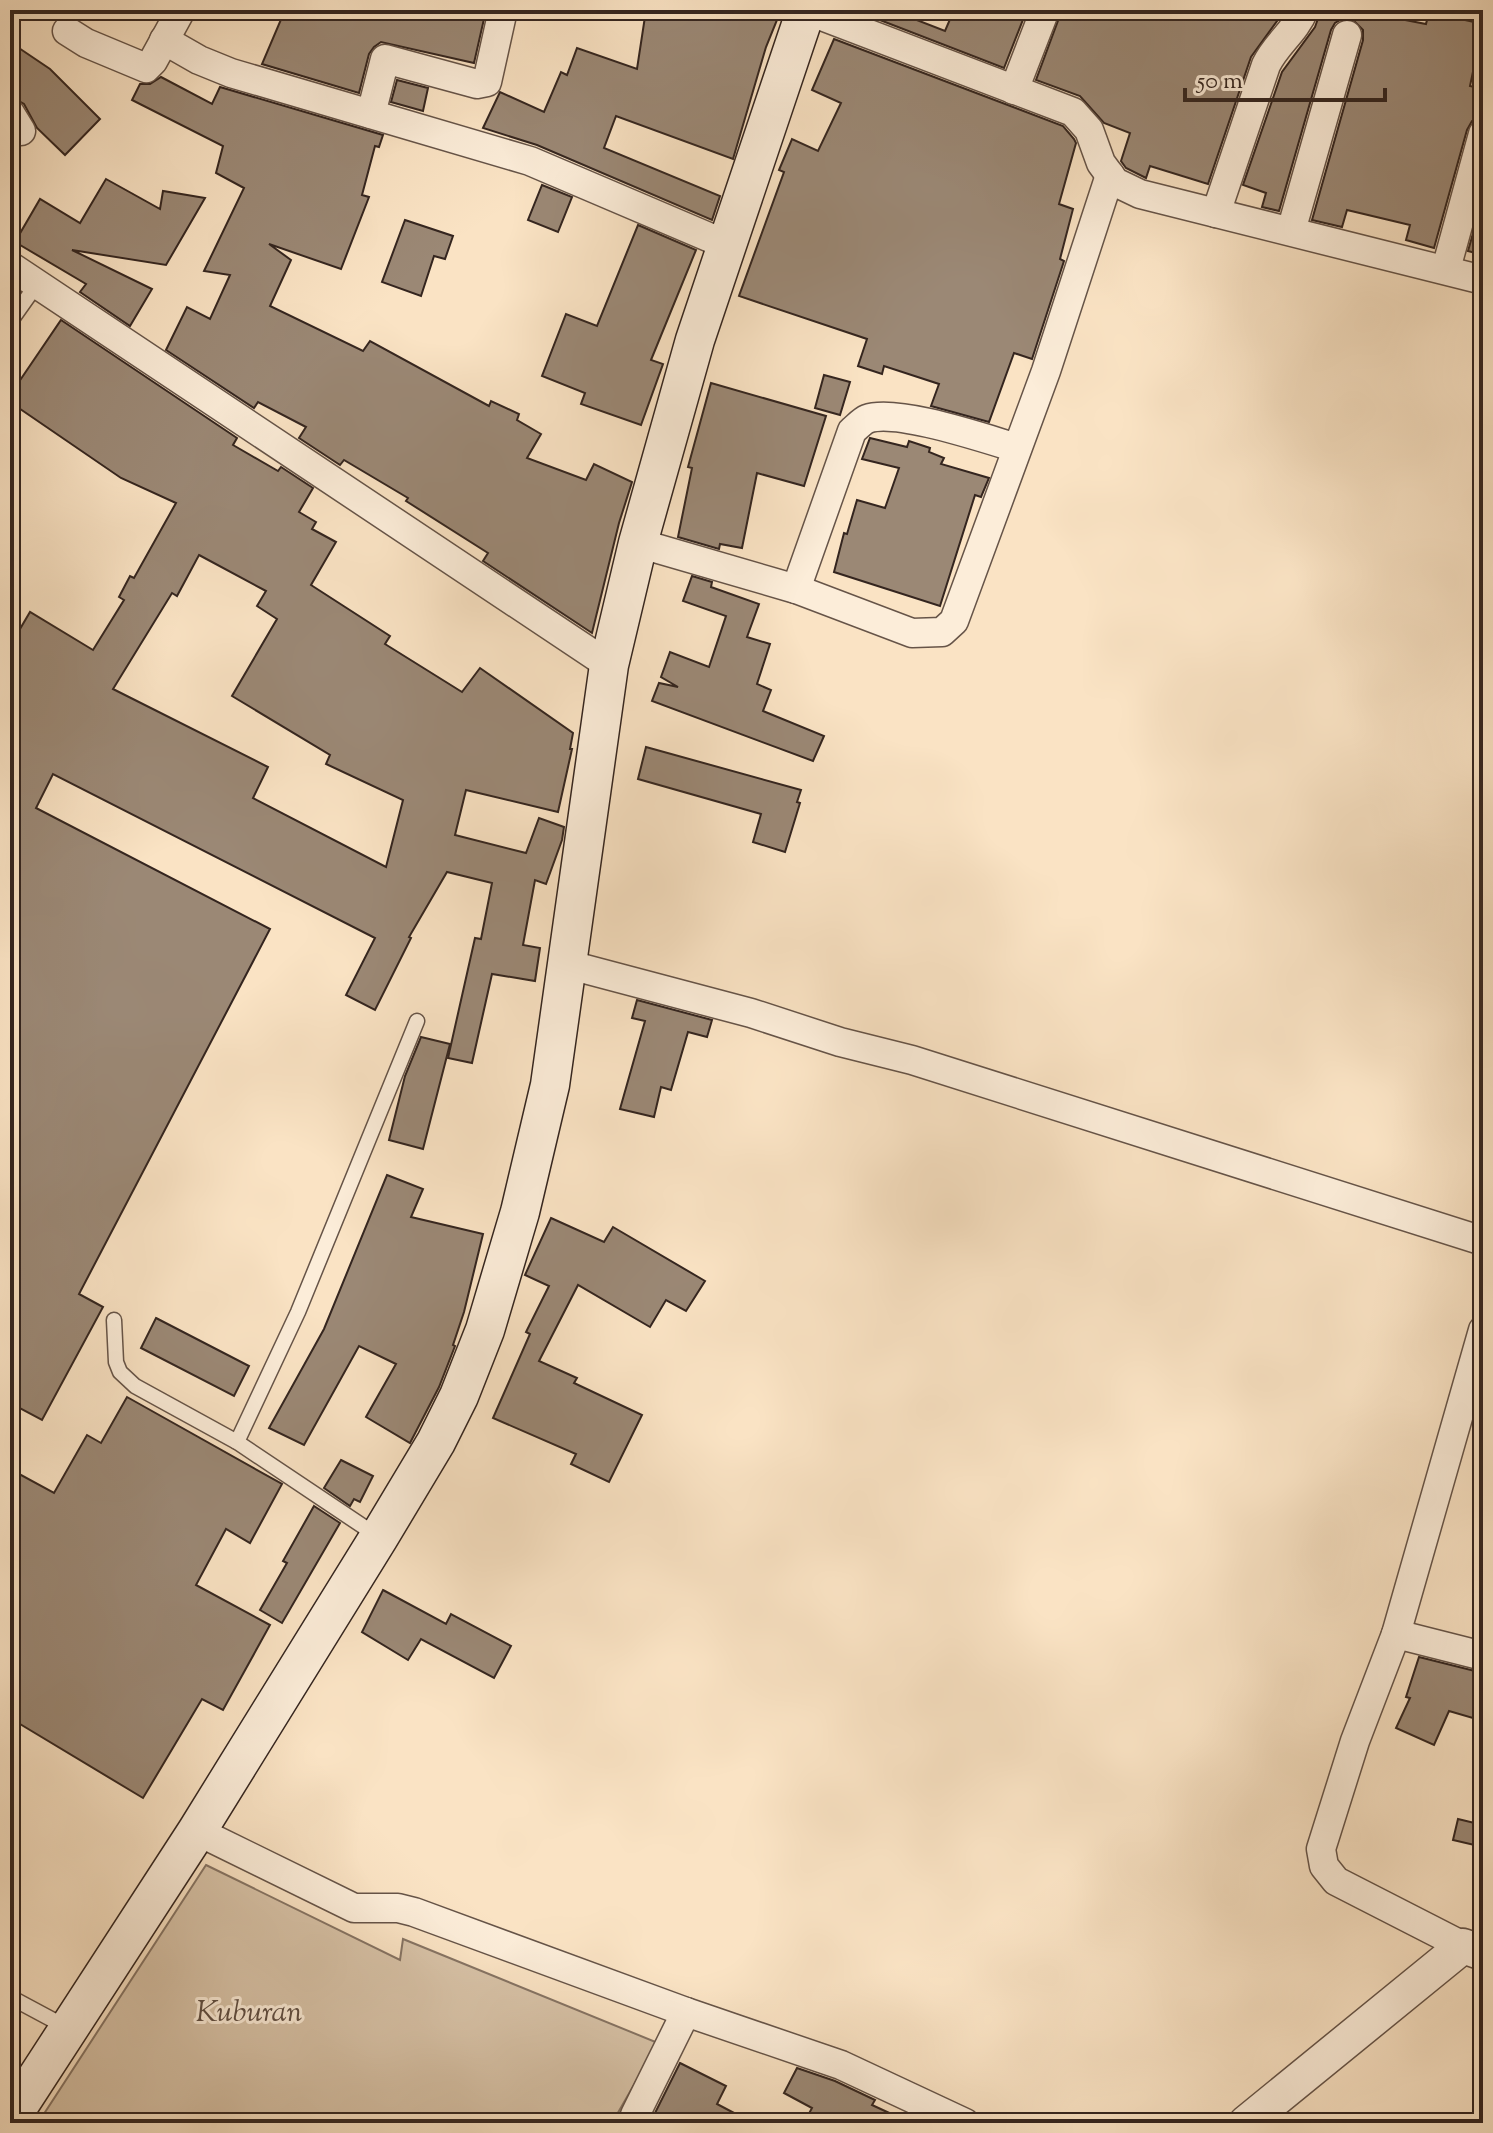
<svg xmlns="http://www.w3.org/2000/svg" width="1493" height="2133" font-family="'Sorts Mill Goudy',serif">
<rect width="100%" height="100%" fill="#fae3c4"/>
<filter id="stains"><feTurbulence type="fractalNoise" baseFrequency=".0025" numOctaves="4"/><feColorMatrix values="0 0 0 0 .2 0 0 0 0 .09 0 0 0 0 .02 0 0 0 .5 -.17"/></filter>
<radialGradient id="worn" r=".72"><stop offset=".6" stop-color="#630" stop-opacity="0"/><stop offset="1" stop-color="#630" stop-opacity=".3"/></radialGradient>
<polygon fill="#d8c3a8" stroke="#867464" stroke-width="2" points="206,1865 400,1960 403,1939 658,2043 615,2118 619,2123 38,2123"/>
<g fill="#9b8875" stroke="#34251f" stroke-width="2" fill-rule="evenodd">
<polygon points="285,10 486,10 474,63 381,42 374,47 369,54 359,93 262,64"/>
<polygon points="646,10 781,10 766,47 733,159 616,116 604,148 720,196 712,220 537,145 483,128 500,92 544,112 561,72 567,75 577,48 637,69"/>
<polygon points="854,10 891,10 945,31 954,10 1007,10 1024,17 1004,68"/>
<polygon points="1062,10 1285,10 1251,57 1208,184 1150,166 1146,178 1126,168 1121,161 1130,133 1104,123 1080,96 1036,80"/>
<polygon points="1321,10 1369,10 1369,13 1426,24 1429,12 1483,24 1470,86 1483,89 1483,117 1472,121 1467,130 1434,248 1406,240 1410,225 1347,210 1342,227 1312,220 1363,40 1363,30 1352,19 1342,19 1335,23 1331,30 1279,211 1262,207 1266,193 1243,185 1282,72 1315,27"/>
<polygon points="834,39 1063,126 1074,139 1076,143 1059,204 1073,209 1060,259 1064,261 1032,359 1014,353 989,422 931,406 939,384 884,366 882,374 858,366 867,339 739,296 784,172 779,170 792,139 818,151 841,103 812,90"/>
<polygon points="10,42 50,69 100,119 65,155 37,128 24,104 10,96"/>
<polygon points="161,77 212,104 220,87 383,135 379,147 375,146 362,195 369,197 341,269 269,244 291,260 270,306 363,351 370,341 489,406 491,401 519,414 517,420 541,434 527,458 586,480 594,464 632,482 619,523 592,633 483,561 488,553 406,501 408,498 344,460 340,465 299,438 306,427 258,402 254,408 166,350 187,307 210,319 230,275 204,271 244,188 216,173 223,146 132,100 140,84 150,84"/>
<polygon points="397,80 428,88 423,111 391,102"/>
<polygon points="106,179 160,209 163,191 205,198 166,265 72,250 152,289 130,326 80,292 86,284 15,242 40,199 80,223"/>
<polygon points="542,185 572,197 558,232 528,220"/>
<polygon points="1483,198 1483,255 1468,251"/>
<polygon points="405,220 453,236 445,259 434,256 421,296 382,282"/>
<polygon points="638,225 696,250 651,360 663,364 641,425 581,404 585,393 542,376 566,314 597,326"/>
<path d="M 61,320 L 237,438 L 233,445 L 278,471 L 281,467 L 313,488 L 299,512 L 316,522 L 312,529 L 336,542 L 311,585 L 390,636 L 385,644 L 462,692 L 480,668 L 573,733 L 570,749 L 572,749 L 558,812 L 466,790 L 455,835 L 526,853 L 539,818 L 564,827 L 562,840 L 546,884 L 535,880 L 523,945 L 540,948 L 535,981 L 492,974 L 472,1063 L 448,1058 L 475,938 L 481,939 L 492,883 L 447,872 L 409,937 L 411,938 L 375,1010 L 346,995 L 375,938 L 53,774 L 36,808 L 270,929 L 79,1294 L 103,1307 L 42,1420 L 10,1403 L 10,646 L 30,612 L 93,650 L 124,600 L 119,597 L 130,576 L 134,578 L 176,503 L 121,478 L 10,402 L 10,395 ZM 199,555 L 266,591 L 257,606 L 277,619 L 232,696 L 330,755 L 326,764 L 403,800 L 386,867 L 253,798 L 268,767 L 113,689 L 172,593 L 177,596 Z"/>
<polygon points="824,375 850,382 840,415 815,408"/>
<polygon points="711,383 826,416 804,486 757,473 742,548 720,544 719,549 678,537 692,468 688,467"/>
<polygon points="870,438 907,447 909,441 930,448 929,452 944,458 941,464 989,478 981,497 975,495 940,606 834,572 844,533 847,534 857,500 885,508 899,468 862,459"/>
<polygon points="692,576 712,582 711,587 759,604 747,637 770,644 757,684 771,690 763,711 824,736 813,761 652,701 659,683 678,687 661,677 670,652 709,667 726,616 683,601"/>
<polygon points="646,747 801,790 797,802 800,803 785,852 753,842 761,814 638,779"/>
<polygon points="637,1000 712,1020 707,1037 688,1032 671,1090 661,1087 654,1117 620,1109 645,1021 632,1018"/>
<polygon points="421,1037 450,1044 423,1149 389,1140 405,1076"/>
<polygon points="387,1175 423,1189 411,1217 483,1234 464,1312 453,1345 455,1346 439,1387 410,1443 366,1417 396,1364 359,1346 304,1445 269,1428 324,1329"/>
<polygon points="551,1218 604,1242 613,1227 705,1281 686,1311 666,1300 650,1327 578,1285 539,1361 577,1378 574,1383 642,1415 609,1482 571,1464 576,1454 493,1418 530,1334 526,1332 549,1286 525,1275"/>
<polygon points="156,1318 249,1366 234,1396 141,1348"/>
<polygon points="127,1397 282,1484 250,1543 226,1529 196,1585 270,1625 223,1710 202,1699 143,1798 10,1718 10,1469 54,1493 87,1435 101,1443"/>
<polygon points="341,1460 373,1476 360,1502 354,1499 350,1506 324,1488"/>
<polygon points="314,1506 340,1523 282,1623 260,1610 287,1563 283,1561"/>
<polygon points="383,1590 446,1624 451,1614 511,1646 494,1678 421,1639 408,1660 362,1632"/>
<polygon points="1419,1657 1483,1673 1483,1721 1449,1711 1434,1745 1396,1728 1410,1698 1406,1697"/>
<polygon points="1458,1819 1483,1825 1483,1847 1453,1840"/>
<polygon points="680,2063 726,2086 717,2104 753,2123 660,2123 652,2119"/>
<polygon points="797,2068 835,2081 875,2100 872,2105 911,2123 804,2123 812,2108 784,2093"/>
</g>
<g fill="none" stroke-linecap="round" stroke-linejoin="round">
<g stroke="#665448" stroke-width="17">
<g id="service">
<polyline points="10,322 37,284"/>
<polyline points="114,1320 116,1362 120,1372 135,1386 237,1442 379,1537"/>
<polyline points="237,1442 298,1312 417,1021"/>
<polyline points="10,1997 66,2027"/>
</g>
</g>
<g stroke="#665448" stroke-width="31">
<g id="minor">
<polyline points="806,10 1073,112 1089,130 1101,163 1115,182 1140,194 1483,280"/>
<polyline points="67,31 86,43 146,68 153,61 181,10"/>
<polyline points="164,40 199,60 231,73 530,161 727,245"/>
<polyline points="1014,90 1045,10"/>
<polyline points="10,113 21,131"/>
<polyline points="371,114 385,59 477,84 487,82 503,10"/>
<path d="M 1216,213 L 1266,65 C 1276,44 1295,32 1304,10"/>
<polyline points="1291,231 1347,35"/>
<polyline points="10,266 609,665"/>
<polyline points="1446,269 1483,134"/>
<polyline points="638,543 796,589 912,633 942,632 954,621 1046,371 1110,175"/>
<path d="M 796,589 L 852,431 C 856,428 862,421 867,419 C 896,408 986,439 1017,448"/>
<polyline points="566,964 751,1013 840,1042 912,1060 1483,1241"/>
<polyline points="1396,1634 1483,1656"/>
<polyline points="197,1831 354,1908 398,1908 414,1912 686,2012 841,2065 965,2123"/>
<polyline points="1463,1946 1336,1881 1324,1866 1321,1849 1355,1741 1396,1634 1483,1330"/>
<polyline points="635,2115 686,2012"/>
</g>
</g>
<g stroke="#665448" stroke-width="37">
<polyline id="tertiary" points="1246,2123 1463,1946 1483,1953"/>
</g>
<g stroke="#34251f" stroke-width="41">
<polyline id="secondary" points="10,2119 197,1831 379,1537 436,1442 459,1396 485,1330 520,1212 550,1085 609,665 638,543 695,340 806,10"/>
</g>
<use href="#service" stroke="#fcedd9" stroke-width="14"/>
<use href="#minor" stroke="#fcedd9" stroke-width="28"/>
<use href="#tertiary" stroke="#fcedd9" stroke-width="34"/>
<use href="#secondary" stroke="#fcedd9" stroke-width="38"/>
</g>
<g text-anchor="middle" stroke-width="6" stroke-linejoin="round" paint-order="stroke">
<g font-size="30" font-style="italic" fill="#5d4c41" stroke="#fcedd9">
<text x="249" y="2021">Kuburan</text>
</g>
</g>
<rect width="1493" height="2133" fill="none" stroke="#fae3c4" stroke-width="40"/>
<rect x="12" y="12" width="1469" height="2109" fill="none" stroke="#34251f" stroke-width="4"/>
<rect x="20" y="20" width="1453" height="2093" fill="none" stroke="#34251f" stroke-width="2"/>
<path d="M1185 88v12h200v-12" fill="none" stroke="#34251f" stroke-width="4"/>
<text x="1197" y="88" font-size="24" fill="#34251f" stroke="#fcedd9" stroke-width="6" paint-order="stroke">50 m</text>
<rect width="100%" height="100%" filter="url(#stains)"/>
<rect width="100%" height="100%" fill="url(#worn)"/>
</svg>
